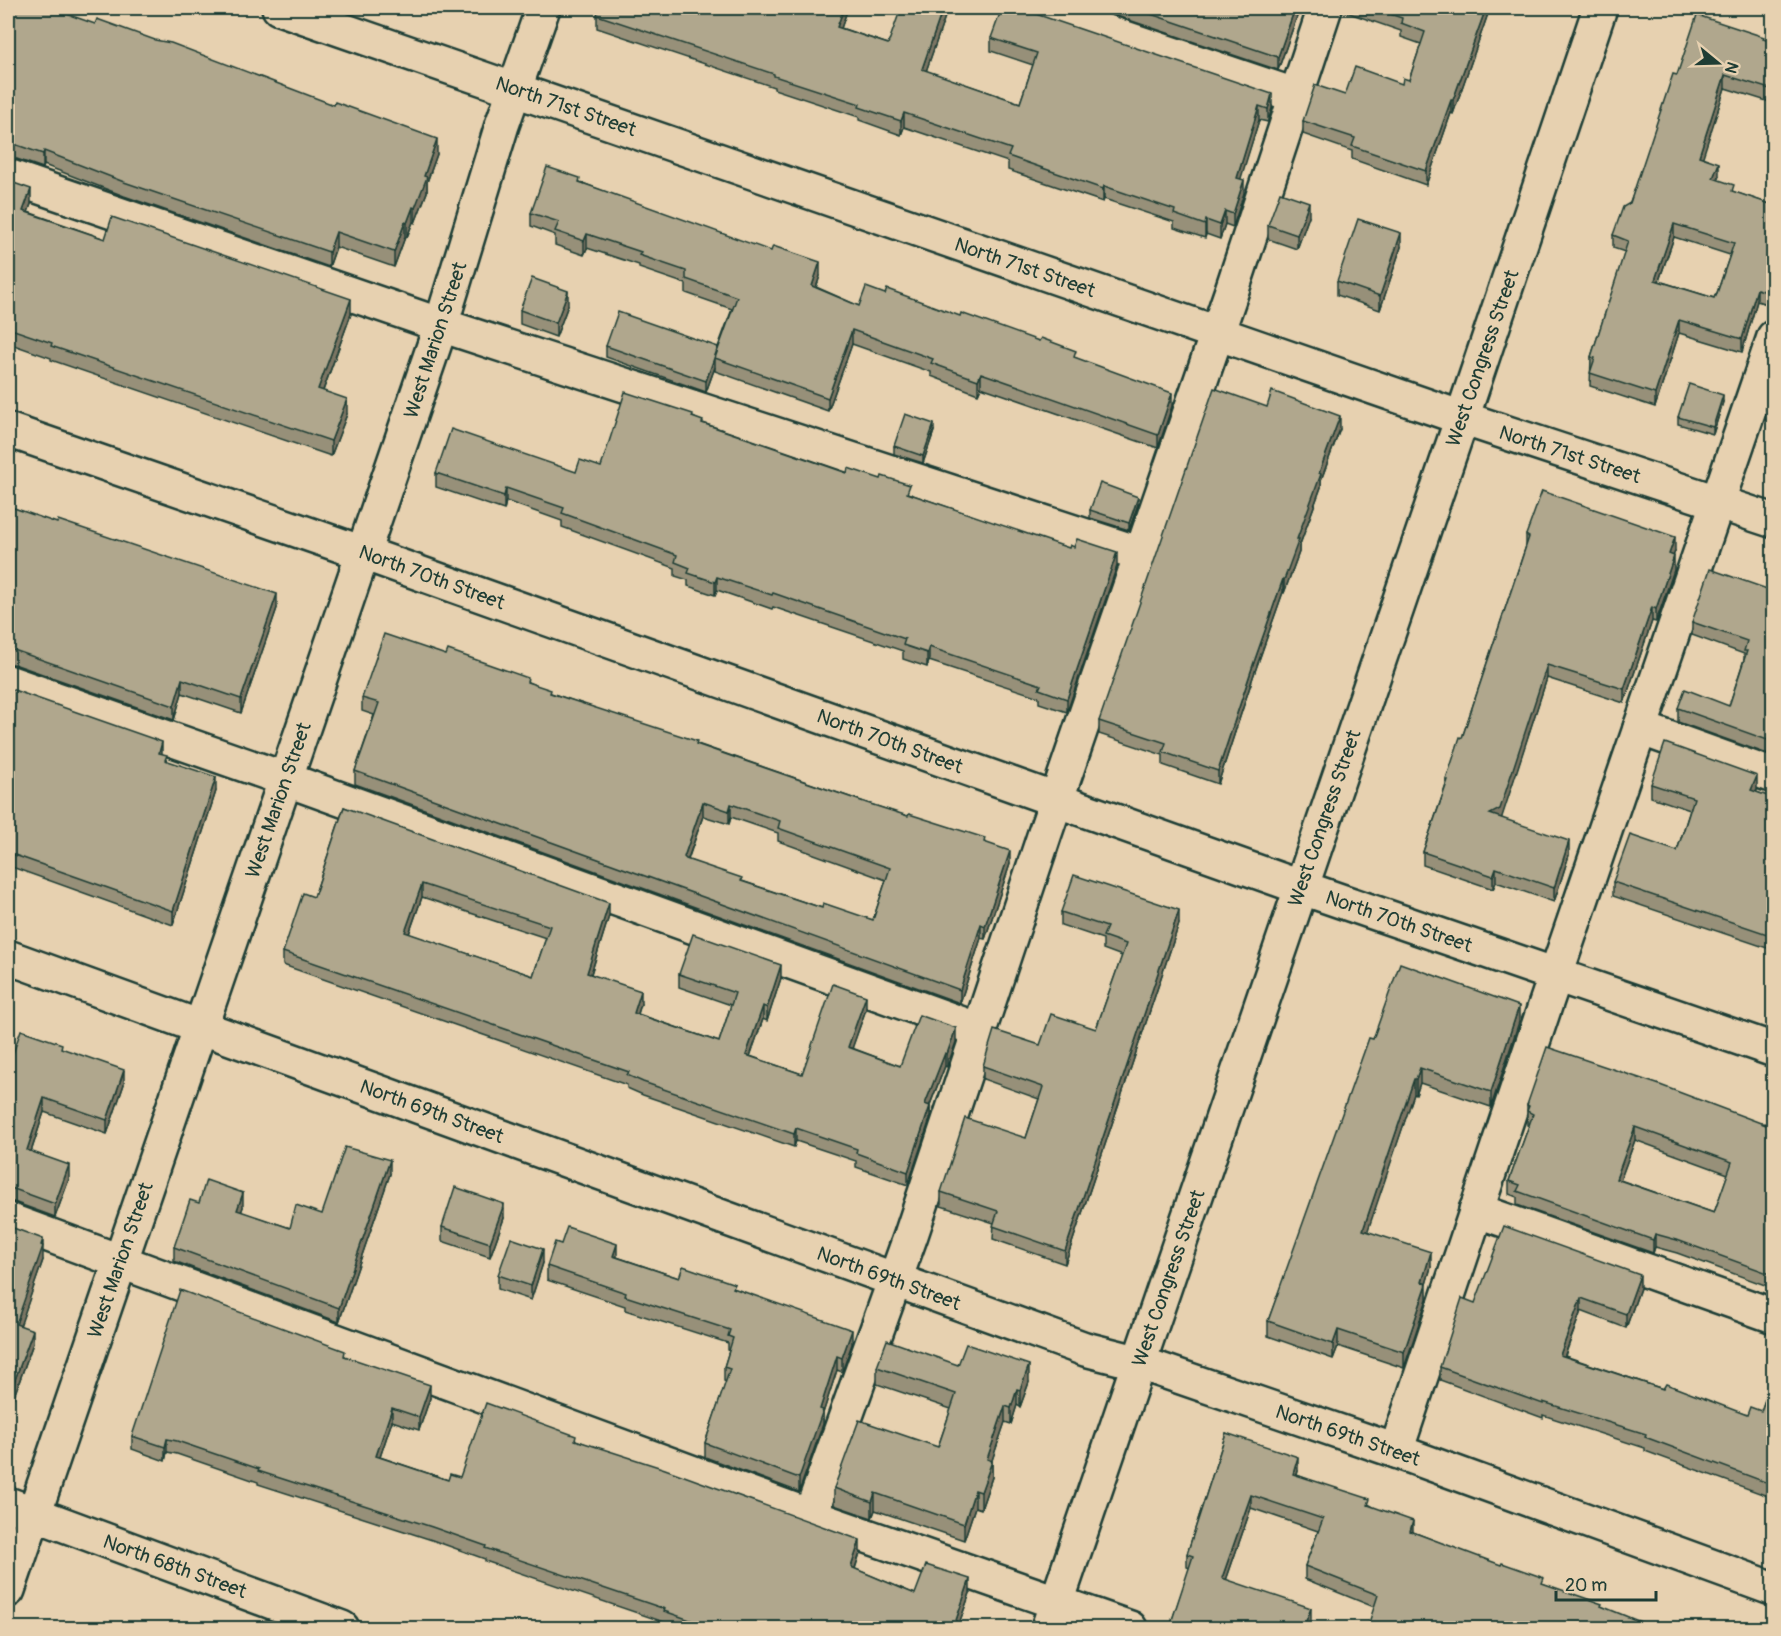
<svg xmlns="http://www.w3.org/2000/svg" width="1781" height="1636" font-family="Pangolin,sans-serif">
<rect width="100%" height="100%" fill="#e7d1b0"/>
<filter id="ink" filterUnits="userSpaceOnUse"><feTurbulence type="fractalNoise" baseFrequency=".0167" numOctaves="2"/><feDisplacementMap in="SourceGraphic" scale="12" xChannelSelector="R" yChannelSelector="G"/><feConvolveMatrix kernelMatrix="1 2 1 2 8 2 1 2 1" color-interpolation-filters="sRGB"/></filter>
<g filter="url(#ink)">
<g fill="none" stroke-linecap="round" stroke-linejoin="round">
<g stroke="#1f3d34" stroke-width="38">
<g id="minor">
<polyline points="279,8 1462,418 1774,521"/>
<polyline points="1036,8 1297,96"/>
<polyline points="8,176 441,325 1141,554"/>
<polyline points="8,430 363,553 1300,887 1774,1050"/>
<polyline points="8,682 285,779 979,1030"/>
<polyline points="1640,728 1774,776"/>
<polyline points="8,957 1085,1349 1140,1363 1396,1451 1774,1589"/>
<polyline points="1476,1210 1774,1316"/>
<polyline points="8,1220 810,1516 1130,1628"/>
<polyline points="1396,1451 1545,1006 1774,337"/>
<polyline points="8,1504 342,1628"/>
<polyline points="810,1516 911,1235 1045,833 1232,290 1325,8"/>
<polyline points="8,1590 441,325 502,125 543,8"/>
<polyline points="1048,1628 1462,418 1600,8"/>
</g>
</g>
<use href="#minor" stroke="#e7d1b0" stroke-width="33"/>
</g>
<g fill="#979079" stroke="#1f3d34" stroke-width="1.5" fill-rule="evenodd">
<polygon points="8,8 437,154 427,182 427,192 415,223 413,222 407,237 405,237 394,267 336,247 329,267 124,196 44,165 43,168 14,158 8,158"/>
<polygon points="848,8 841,28 888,44 948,8 926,71 1020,103 1033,65 991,51 991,38 1030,12 1272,108 1268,122 1259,120 1240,179 1244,193 1233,227 1225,224 1220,239 1206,234 1205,238 1174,228 1174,222 1104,199 1103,202 1008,170 1008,162 904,127 901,135 859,120 859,117 774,89 774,87 597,28 597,15"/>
<polygon points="1093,8 1300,8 1278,70"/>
<polygon points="1343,8 1490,8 1453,114 1451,113 1426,185 1352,159 1352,151 1303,134 1303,121 1345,95 1402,84 1409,80 1421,44 1401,37 1401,31 1343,11"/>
<path d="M 1764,39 L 1773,42 L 1773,103 L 1725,88 L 1702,157 L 1719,176 L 1717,179 L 1734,192 L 1773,205 L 1773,306 L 1757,301 L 1742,352 L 1679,333 L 1655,407 L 1590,386 L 1591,357 L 1625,252 L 1613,248 L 1613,235 L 1630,203 L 1677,75 ZM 1674,237 L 1730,255 L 1716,296 L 1714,298 L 1659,281 Z"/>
<polygon points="8,181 31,204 28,212 105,239 351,314 323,391 347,414 331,456 51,360 51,358 8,343"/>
<polygon points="580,182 820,276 816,287 859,306 885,294 1076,358 1172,406 1158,448 981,387 978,394 931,376 931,372 852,344 828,411 715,371 715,367 706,392 606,357 606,346 718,347 732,309 686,293 686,284 639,268 639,265 587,248 584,255 555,245 555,235 531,226 531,213"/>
<polygon points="1309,216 1297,249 1268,239 1268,225"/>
<polygon points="1401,247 1380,310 1337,295 1337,281"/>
<polygon points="568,305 556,337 520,324 520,310"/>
<polygon points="1773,385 1773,423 1766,420 1766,408"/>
<polygon points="1723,402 1713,434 1678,424 1678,417"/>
<polygon points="1267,407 1340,429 1321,480 1321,487 1299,547 1299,552 1284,593 1283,592 1253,677 1218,784 1163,765 1163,755 1099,734 1099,721"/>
<polygon points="693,417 703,423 910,494 1117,566 1067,712 1039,703 1039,697 929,661 927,667 903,659 903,651 773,607 772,609 717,590 715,595 688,586 688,580 675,576 675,568 562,527 562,521 506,501 504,510 436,487 436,473 576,472 601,467"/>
<polygon points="934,431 923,463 894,454 894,446"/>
<polygon points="1138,504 1129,530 1090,518 1090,510"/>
<polygon points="8,506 277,608 241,713 182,693 174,720 14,664 8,664"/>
<polygon points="1526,535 1675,551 1673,556 1674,570 1656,622 1652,621 1624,703 1547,678 1501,818 1569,855 1554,902 1496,882 1493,889 1423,865 1423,852 1446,785 1446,780 1462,738 1526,546"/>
<polygon points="1773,591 1773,756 1678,722 1678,708 1729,706 1744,659 1744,654 1692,635 1692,622"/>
<path d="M 528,682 L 551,693 L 867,803 L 985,843 L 1010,864 L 985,939 L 981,938 L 960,1003 L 355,784 L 355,771 L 374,715 L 362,711 L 362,698 ZM 703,816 L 729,824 L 731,817 L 778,833 L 778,841 L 886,880 L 873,920 L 822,908 L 742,881 L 688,860 Z"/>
<polygon points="8,688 162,754 167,761 216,791 173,925 9,866 9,865 8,864"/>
<polygon points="1651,784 1757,790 1756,792 1773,798 1773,950 1613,896 1613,882 1677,851 1690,810 1651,797"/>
<path d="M 344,807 L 609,916 L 591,974 L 641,1004 L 638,1014 L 719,1042 L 731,1005 L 679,987 L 679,974 L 781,978 L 767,1021 L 763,1019 L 750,1056 L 802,1074 L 866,1009 L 852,1048 L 900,1066 L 956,1042 L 947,1067 L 945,1066 L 930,1105 L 930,1119 L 908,1185 L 856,1167 L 856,1161 L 796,1141 L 794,1147 L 643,1095 L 627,1088 L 627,1085 L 283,965 L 283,952 L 314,897 ZM 422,897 L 546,938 L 533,976 L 409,934 Z"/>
<polygon points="1061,912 1179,924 1065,1264 993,1239 994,1223 941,1206 941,1192 1026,1138 1039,1099 983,1079 983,1066 1040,1045 1096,1029 1122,956 1103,949 1103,939 1061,925"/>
<polygon points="1519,1022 1491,1107 1420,1083 1416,1095 1414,1094 1367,1231 1431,1267 1426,1284 1427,1299 1404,1368 1338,1346 1333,1359 1268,1336 1268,1321 1373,1039"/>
<polygon points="62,1049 124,1084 107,1134 44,1112 31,1152 69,1179 55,1217 14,1202 8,1202 8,1068"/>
<path d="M 1527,1105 L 1773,1124 L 1773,1288 L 1677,1253 L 1655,1247 L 1653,1253 L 1517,1205 L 1517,1197 L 1509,1194 L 1509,1181 L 1529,1126 L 1527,1125 ZM 1635,1140 L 1728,1174 L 1714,1213 L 1620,1180 Z"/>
<polygon points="390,1174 339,1322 174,1261 174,1247 199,1203 243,1207 241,1212 290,1228 322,1214"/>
<polygon points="504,1218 490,1257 442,1241 442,1227"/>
<polygon points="8,1226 43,1260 20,1325 33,1343 13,1399 8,1397"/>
<polygon points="561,1244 617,1257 679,1278 735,1289 852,1344 842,1372 837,1370 823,1413 823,1424 799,1492 705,1457 705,1443 726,1382 724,1381 724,1367 729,1351 728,1350 728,1343 625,1310 625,1306 547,1280 547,1266"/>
<polygon points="543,1263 531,1300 498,1289 498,1275"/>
<polygon points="1640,1288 1626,1328 1581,1311 1565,1356 1663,1389 1747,1415 1761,1411 1773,1378 1773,1498 1645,1451 1645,1448 1543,1415 1543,1418 1440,1380 1440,1367 1475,1303"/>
<polygon points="345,1356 430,1398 419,1430 392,1421 380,1457 448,1480 460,1477 576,1440 860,1553 855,1569 915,1594 970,1593 957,1629 676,1629 664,1624 664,1622 485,1561 485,1559 432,1540 258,1484 258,1482 177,1454 167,1452 165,1461 132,1449 132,1436"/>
<polygon points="958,1365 1029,1382 1020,1407 1017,1405 1011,1424 1005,1422 992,1460 992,1477 981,1509 975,1507 964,1540 875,1510 872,1518 834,1505 834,1488 938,1447 951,1409 877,1384 877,1367"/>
<polygon points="1226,1433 1298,1471 1297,1475 1370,1505 1413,1532 1602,1607 1374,1607 1305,1579 1305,1566 1318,1531 1251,1508 1226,1580 1311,1622 1308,1629 1169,1629 1190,1568 1187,1567 1187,1554"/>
</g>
<g fill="#7b7563" stroke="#1f3d34" stroke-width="1.5">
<polygon points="844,8 848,8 837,40 837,27"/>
<polygon points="943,8 948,8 922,83 922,69"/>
<polygon points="1295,8 1300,8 1278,70 1278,57"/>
<polygon points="1486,8 1490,8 1453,114 1453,100"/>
<polygon points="1725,75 1725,88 1699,169 1699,156"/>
<polygon points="1272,94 1272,108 1268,122 1268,109"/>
<polygon points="1451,100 1451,113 1426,185 1426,171"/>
<polygon points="1259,106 1259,120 1237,191 1237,178"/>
<polygon points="904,113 904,127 901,135 901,121"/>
<polygon points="437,139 437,154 427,182 427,192 415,223 415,208 424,176"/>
<polygon points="44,151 44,165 43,168 43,154"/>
<polygon points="1719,163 1719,176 1713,191 1713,178"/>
<polygon points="1244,180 1244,193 1233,227 1233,214"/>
<polygon points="1104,186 1104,199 1103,202 1103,189"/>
<polygon points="31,189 31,204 23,226 23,211"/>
<polygon points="1309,202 1309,216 1297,249 1297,235"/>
<polygon points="413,207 413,222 407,237 407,223"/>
<polygon points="1225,211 1225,224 1220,239 1220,225"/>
<polygon points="1206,220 1206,234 1205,238 1205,225"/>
<polygon points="405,222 405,237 394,267 394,252"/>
<polygon points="1674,224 1674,237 1655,292 1655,280"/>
<polygon points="336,232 336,247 329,267 329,252"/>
<polygon points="1401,233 1401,247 1380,310 1380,296"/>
<polygon points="587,234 587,248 584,255 584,241"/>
<polygon points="1773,248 1773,261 1770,260"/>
<polygon points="820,262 820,276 812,299 812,286"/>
<polygon points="1757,289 1757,301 1742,352 1742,339"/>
<polygon points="568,291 568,305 556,337 556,323"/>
<polygon points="351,299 351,314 318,404 318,389"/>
<polygon points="1679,320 1679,333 1655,407 1655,394"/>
<polygon points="852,330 852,344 828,411 828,398"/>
<polygon points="718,347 715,358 715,367 706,392 706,381"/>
<polygon points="981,373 981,387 978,394 978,380"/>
<polygon points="1172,393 1172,406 1158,448 1158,435"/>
<polygon points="1723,395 1723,402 1713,434 1713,427"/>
<polygon points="347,399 347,414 331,456 331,441"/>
<polygon points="1340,416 1340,429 1321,480 1321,487 1299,547 1299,552 1284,593 1284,580 1297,539 1319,473"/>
<polygon points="934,424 934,431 923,463 923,456"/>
<polygon points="506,488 506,501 504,510 504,496"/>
<polygon points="1138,497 1138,504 1129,530 1129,523"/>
<polygon points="1675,537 1675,551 1669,568 1669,554"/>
<polygon points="1117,552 1117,566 1067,712 1067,699"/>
<polygon points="1674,556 1674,570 1656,622 1656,609"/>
<polygon points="717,577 717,590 715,595 715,582"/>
<polygon points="1283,579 1283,592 1253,677 1218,784 1218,771 1253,665"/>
<polygon points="277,594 277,608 241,713 241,699"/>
<polygon points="1652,607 1652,621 1624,703 1624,689"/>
<polygon points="929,647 929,661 927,667 927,653"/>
<polygon points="1547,665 1547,678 1500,823 1490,814"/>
<polygon points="182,679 182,693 174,720 174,706"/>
<polygon points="162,742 162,756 159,753"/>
<polygon points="1757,776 1757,790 1751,804 1751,790"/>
<polygon points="216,777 216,791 173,925 173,911"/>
<polygon points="703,802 703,816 684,870 684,857"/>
<polygon points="731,804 731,817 729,824 729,811"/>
<polygon points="1569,841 1569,855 1554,902 1554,888"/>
<polygon points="1010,851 1010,864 985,939 985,926"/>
<polygon points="1496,868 1496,882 1493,889 1493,876"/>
<polygon points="422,884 422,897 405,945 405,932"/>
<polygon points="609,903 609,916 587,986 587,973"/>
<polygon points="1179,910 1179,924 1065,1264 1065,1251"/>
<polygon points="981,924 981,938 960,1003 960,990"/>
<polygon points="781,965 781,978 767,1021 767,1008"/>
<polygon points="641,991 641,1004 634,1026 634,1013"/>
<polygon points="866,996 866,1009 848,1060 848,1047"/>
<polygon points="763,1006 763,1019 746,1068 746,1055"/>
<polygon points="1519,1006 1519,1022 1491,1107 1491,1092"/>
<polygon points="956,1028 956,1042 947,1067 947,1054"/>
<polygon points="945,1053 945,1066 925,1117 925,1104"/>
<polygon points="1420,1068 1420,1083 1416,1095 1416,1079"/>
<polygon points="124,1070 124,1084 107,1134 107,1120"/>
<polygon points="1414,1079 1414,1094 1363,1245 1363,1230"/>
<polygon points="44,1098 44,1112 27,1164 27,1150"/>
<polygon points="930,1106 930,1119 908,1185 908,1172"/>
<polygon points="1635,1127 1635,1140 1616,1192 1616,1179"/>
<polygon points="796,1128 796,1141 794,1147 794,1134"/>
<polygon points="390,1160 390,1174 339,1322 339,1308"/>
<polygon points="69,1165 69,1179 55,1217 55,1204"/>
<polygon points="243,1193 243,1207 237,1224 237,1210"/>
<polygon points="504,1204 504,1218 490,1257 490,1243"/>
<polygon points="1655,1234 1655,1247 1653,1253 1653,1240"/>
<polygon points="43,1239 43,1260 16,1338 16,1324"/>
<polygon points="617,1244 617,1258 613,1256"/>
<polygon points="543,1249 543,1263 531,1300 531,1286"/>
<polygon points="1431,1252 1431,1267 1422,1298 1422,1282"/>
<polygon points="1640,1275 1640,1288 1626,1328 1626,1314"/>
<polygon points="1427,1284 1427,1299 1404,1368 1404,1352"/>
<polygon points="1581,1298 1581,1311 1560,1368 1560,1355"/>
<polygon points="33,1330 33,1343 13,1399 13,1385"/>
<polygon points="852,1330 852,1344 842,1372 842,1358"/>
<polygon points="1338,1330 1338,1346 1333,1359 1333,1344"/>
<polygon points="837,1356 837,1370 823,1413 823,1424 799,1492 799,1478 820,1409"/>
<polygon points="1029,1365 1029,1382 1020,1407 1020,1390"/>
<polygon points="430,1385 430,1398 419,1430 419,1417"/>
<polygon points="1017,1389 1017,1405 1011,1424 1011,1408"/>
<polygon points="1005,1406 1005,1422 987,1475 987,1459"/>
<polygon points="392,1408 392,1421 376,1469 376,1456"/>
<polygon points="167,1439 167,1452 165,1461 165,1447"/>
<polygon points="1298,1457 1298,1471 1293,1487 1293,1474"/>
<polygon points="992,1461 992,1477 981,1509 981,1492"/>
<polygon points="975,1490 975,1507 964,1540 964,1524"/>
<polygon points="875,1493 875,1510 872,1518 872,1502"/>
<polygon points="1251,1495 1251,1508 1222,1592 1222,1578"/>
<polygon points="1413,1521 1413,1534 1410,1531"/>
<polygon points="860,1540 860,1553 851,1580 851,1567"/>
<polygon points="970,1579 970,1593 957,1629 953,1629"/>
<polygon points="1311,1608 1311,1622 1308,1629 1303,1629"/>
</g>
<g fill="#b0a78d" stroke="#1f3d34" stroke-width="1.5" fill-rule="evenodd">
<polygon points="8,8 50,8 95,24 97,19 155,40 171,43 334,105 335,102 437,139 424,176 427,177 415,208 413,207 407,223 405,222 394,252 336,232 329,252 124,182 44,151 43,154 14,144 8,143"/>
<polygon points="599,8 844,8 837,27 888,44 901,8 943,8 922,69 1020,103 1037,53 991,38 1002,8 1022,8 1030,12 1272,94 1268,109 1259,106 1237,178 1244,180 1233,214 1225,211 1220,225 1206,220 1205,225 1174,214 1175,210 1104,186 1103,189 1008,156 1011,149 904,113 901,121 859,107 860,104 774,76 774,74 597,15"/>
<polygon points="1133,8 1295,8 1278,57"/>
<polygon points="1372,8 1486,8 1453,100 1451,100 1426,171 1352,146 1355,138 1303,121 1315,85 1345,95 1355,67 1402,84 1403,78 1409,80 1425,32 1401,23 1402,18"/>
<path d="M 1697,15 L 1764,37 L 1763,39 L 1773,42 L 1773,90 L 1725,75 L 1699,156 L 1719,163 L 1713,178 L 1734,185 L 1732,191 L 1773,205 L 1773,248 L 1770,260 L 1773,261 L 1773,294 L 1757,289 L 1742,339 L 1679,320 L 1655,394 L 1590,373 L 1595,358 L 1591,357 L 1628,241 L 1613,235 L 1623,207 L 1630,203 L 1673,74 L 1677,75 ZM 1674,224 L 1734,243 L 1716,296 L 1715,295 L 1714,298 L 1655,280 Z"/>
<polygon points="547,167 580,178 579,182 599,189 771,251 773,246 820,262 812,286 859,306 866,287 885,294 887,289 960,316 961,313 1039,341 1041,338 1076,351 1074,357 1172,393 1158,435 981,373 978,380 931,363 933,359 852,330 828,398 715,358 737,297 686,279 686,271 639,255 641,252 587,234 584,241 555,231 559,222 531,213"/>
<polygon points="8,181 31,189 23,211 105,239 112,217 351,299 318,389 347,399 331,441 51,346 52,343 8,328"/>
<polygon points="1280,192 1309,202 1297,235 1268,225"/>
<polygon points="1358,219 1401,233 1380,296 1337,281"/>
<polygon points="532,278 568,291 556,323 520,310"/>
<polygon points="618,312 718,347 706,381 606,346"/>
<polygon points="1689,384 1723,395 1713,427 1678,417"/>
<polygon points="1773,385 1773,410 1766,408"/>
<polygon points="1214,388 1267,407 1272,391 1340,416 1319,473 1321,474 1297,539 1299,539 1284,580 1283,579 1253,665 1218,771 1163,752 1166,743 1099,721"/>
<polygon points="625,392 693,414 692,417 703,421 702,423 847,473 848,468 881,479 882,476 910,485 907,493 1069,548 1070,545 1074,547 1077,539 1117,552 1067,699 1039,689 1041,685 929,647 927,653 903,645 905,639 773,593 772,595 717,577 715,582 688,573 690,568 675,562 677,555 562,513 564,508 506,488 504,496 436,473 451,429 576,472 580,460 601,467"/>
<polygon points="905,414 934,424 923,456 894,446"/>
<polygon points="1100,483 1138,497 1129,523 1090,510"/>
<polygon points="1542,491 1675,537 1669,554 1674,556 1656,609 1652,607 1624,689 1547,665 1500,809 1490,814 1569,841 1554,888 1496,868 1493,876 1423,852 1448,780 1446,780 1460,737 1462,738 1529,537 1526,535"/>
<polygon points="8,506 57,523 58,520 277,594 241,699 182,679 174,706 14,650 8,650"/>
<polygon points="1710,569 1773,591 1773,742 1678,708 1685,689 1729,706 1747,651 1744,651 1747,641 1692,622"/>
<path d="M 384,634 L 446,655 L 448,650 L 528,678 L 527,682 L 551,690 L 550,693 L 697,741 L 696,744 L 867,803 L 908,816 L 909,814 L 985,838 L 984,842 L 1010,851 L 985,926 L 981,924 L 960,990 L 355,771 L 379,703 L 362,698 ZM 703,802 L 729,811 L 731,804 L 780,821 L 778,828 L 890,868 L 873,920 L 823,903 L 822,908 L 741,881 L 742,878 L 686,859 L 684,857 Z"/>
<polygon points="8,688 162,742 159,753 167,755 165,760 216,777 173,911 9,853 10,851 8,850"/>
<polygon points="1665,743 1757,776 1751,790 1773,798 1773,936 1613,882 1630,835 1677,851 1694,798 1651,784"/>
<path d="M 344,807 L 609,903 L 587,973 L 641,991 L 634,1013 L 719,1042 L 735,993 L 679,974 L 693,934 L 781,965 L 767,1008 L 763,1006 L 746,1055 L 802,1074 L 833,984 L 866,996 L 848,1047 L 900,1066 L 919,1015 L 956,1028 L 947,1054 L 945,1053 L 925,1104 L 930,1106 L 908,1172 L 856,1153 L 857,1149 L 796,1128 L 794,1134 L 643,1082 L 627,1075 L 629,1072 L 283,952 L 303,893 L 314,897 ZM 422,884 L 550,926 L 533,976 L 405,932 Z"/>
<polygon points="1074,875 1179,910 1065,1251 993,1226 998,1211 941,1192 965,1118 1026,1138 1043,1087 983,1066 994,1030 1040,1045 1051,1014 1096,1029 1126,944 1103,936 1107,927 1061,912"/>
<polygon points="1400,963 1519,1006 1491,1092 1420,1068 1416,1079 1414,1079 1363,1230 1431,1252 1422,1282 1427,1284 1404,1352 1338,1330 1333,1344 1268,1321 1369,1038 1373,1039"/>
<polygon points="21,1030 62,1044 61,1048 124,1070 107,1120 44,1098 27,1150 69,1165 55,1204 14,1189 8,1188 8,1068"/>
<path d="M 1547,1047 L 1660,1085 L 1766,1125 L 1767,1122 L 1773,1124 L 1773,1275 L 1677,1240 L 1655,1234 L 1653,1240 L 1517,1191 L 1520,1185 L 1509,1181 L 1533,1114 L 1527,1111 L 1529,1106 L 1527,1105 ZM 1635,1127 L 1732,1162 L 1714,1213 L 1616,1179 Z"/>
<polygon points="345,1147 390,1160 339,1308 174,1247 190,1200 199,1203 206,1180 243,1193 237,1210 290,1228 296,1205 322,1214"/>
<polygon points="455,1187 504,1204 490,1243 442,1227"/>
<polygon points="8,1226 43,1239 41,1245 43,1246 16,1324 33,1330 13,1385 8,1383"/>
<polygon points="1504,1226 1640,1275 1626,1314 1581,1298 1560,1355 1663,1389 1666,1384 1747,1415 1750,1407 1761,1411 1773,1378 1773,1485 1645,1437 1646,1434 1543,1402 1543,1404 1440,1367 1462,1298 1475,1303"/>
<polygon points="567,1227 617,1244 613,1256 679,1278 683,1266 735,1284 733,1288 852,1330 842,1358 837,1356 820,1409 823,1410 799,1478 705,1443 730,1369 724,1367 733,1338 728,1336 730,1330 625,1296 626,1293 547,1266 555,1242 561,1244"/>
<polygon points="511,1238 543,1249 531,1286 498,1275"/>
<polygon points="180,1290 345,1351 344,1356 430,1385 419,1417 392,1408 376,1456 448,1480 450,1474 460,1477 486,1403 576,1436 575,1440 665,1469 860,1540 851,1567 915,1594 926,1565 970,1579 953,1629 716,1629 664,1611 665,1609 485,1548 486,1546 432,1527 258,1471 259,1469 177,1441 167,1439 165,1447 132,1436"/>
<polygon points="887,1340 958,1365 966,1344 1029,1365 1020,1390 1017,1389 1011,1408 1005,1406 987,1459 992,1461 981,1492 975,1490 964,1524 875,1493 872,1502 834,1488 859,1420 938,1447 956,1394 877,1367"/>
<polygon points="1226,1433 1298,1457 1293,1474 1370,1499 1368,1505 1413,1521 1410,1531 1501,1565 1502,1563 1544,1578 1542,1583 1602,1604 1601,1606 1658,1629 1367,1629 1378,1595 1305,1566 1323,1519 1251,1495 1222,1578 1311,1608 1303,1629 1169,1629 1193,1556 1187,1554"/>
</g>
</g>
<g text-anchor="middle" stroke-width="6" stroke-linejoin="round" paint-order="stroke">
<g font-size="20" fill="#1f3d34" stroke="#e7d1b0">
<text transform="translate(566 106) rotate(19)" y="7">North 71st Street</text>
<text transform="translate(1025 267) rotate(19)" y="7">North 71st Street</text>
<text transform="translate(435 340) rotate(-72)" y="7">West Marion Street</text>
<text transform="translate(1482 358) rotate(-71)" y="7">West Congress Street</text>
<text transform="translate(1570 454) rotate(18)" y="7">North 71st Street</text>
<text transform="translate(432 577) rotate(20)" y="7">North 70th Street</text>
<text transform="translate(890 741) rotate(20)" y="7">North 70th Street</text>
<text transform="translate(278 800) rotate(-71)" y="7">West Marion Street</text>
<text transform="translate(1324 818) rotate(-71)" y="7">West Congress Street</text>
<text transform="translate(1399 921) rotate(19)" y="7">North 70th Street</text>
<text transform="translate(432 1111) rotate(20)" y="7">North 69th Street</text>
<text transform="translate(120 1260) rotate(-71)" y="7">West Marion Street</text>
<text transform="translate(889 1278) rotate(20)" y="7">North 69th Street</text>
<text transform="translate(1168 1278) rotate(-71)" y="7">West Congress Street</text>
<text transform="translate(1348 1435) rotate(19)" y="7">North 69th Street</text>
<text transform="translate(175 1566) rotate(20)" y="7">North 68th Street</text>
</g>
</g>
<rect width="1781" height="1636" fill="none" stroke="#e7d1b0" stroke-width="30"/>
<rect x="15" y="15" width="1751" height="1606" fill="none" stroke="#1f3d34" stroke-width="2" filter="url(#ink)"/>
<g transform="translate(1718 63) rotate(109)" stroke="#e7d1b0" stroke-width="4.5" paint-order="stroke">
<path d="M0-4.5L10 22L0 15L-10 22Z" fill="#1f3d34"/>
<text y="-9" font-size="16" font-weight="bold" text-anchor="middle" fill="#1f3d34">N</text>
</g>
<path d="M1556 1591v9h100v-9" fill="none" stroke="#1f3d34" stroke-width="3"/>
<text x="1565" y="1591" font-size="18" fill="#1f3d34" stroke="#e7d1b0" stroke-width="4.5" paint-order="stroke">20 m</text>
</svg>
